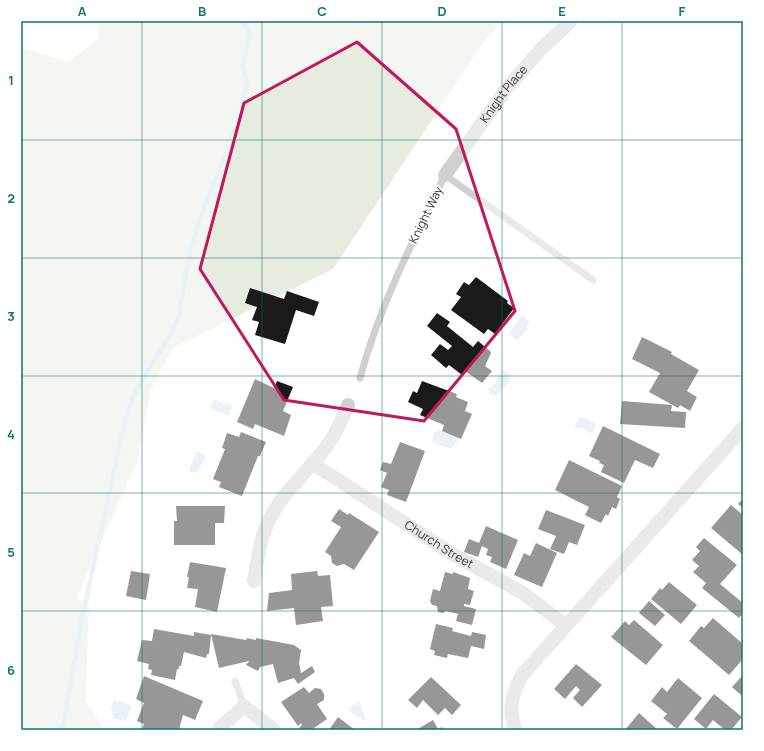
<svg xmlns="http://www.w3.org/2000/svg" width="764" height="751" font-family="Manrope,sans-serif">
<rect width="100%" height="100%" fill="#fff"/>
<polygon fill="#e6ecdf" points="97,21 505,21 485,40 333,269 173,348 151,390 137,462 77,597 89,604 86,701 104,730 21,730 21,47 68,62 99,38"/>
<g fill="#cfe2ee">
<polygon points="522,315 530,322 526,327 528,329 517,340 509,334"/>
<polygon points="503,371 506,371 510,375 510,381 498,395 490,395 488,389 496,382 498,375"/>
<polygon points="216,400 222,403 230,404 232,408 229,416 210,408 213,401"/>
<polygon points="583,417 596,424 592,433 588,432 584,428 576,427 575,424 579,418"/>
<polygon points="439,430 457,437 458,440 451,449 432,442 434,433"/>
<polygon points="197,451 204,454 205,460 201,464 199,472 190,472 189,469"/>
<polygon points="115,700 132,706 126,721 114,719 111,707"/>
<polygon points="359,701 361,705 358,706 361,706 366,720 364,721 348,710 353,704 356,705 355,703"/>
</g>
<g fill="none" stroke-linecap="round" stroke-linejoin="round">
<polyline stroke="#cfe2ee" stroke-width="4.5" points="59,730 63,726 81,624 120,443 130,404 141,382 171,334 179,315 190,251 200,219 241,114 247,81 243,66 250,33 242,21"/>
</g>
<g fill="#1a1a1a">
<polygon points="476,277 508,301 507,303 514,308 495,334 488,329 484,334 451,310 461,297 456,294 464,282 469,285"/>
<polygon points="250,288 284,299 287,291 319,302 314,316 296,310 285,344 255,335 259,322 252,320 257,307 245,303"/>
<polygon points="437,313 450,322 447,326 473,347 478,341 490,351 491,353 485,366 492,371 482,383 465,371 462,375 449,365 446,368 431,355 440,344 448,350 452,346 427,326"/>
<polygon points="642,337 672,352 671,354 699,370 687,391 697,397 690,411 680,405 678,408 649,392 660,373 632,359"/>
<polygon points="255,379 274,388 277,381 293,387 283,411 291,415 284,436 255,424 253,429 237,422"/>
<polygon points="422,381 457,394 456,397 468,402 465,411 472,414 461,439 442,431 444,425 420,415 423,409 408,402 413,391 417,393"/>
<polygon points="622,401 672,405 671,411 686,412 685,428 620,424"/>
<polygon points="603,426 660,454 653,468 635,460 624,483 601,472 604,465 599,463 600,461 589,456"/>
<polygon points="241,432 266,442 260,456 258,456 242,496 219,487 221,482 213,479 225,449 222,448 227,433 239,437"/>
<polygon points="400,442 425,451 406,502 387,495 389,490 381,487 387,473 380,470 383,462 391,464"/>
<polygon points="569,460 622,486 617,497 620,499 616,509 612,507 608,516 606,514 601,523 585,515 589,507 555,490"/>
<polygon points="743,498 743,508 738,504"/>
<polygon points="731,505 743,515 743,555 711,528"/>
<polygon points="176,506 225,506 224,523 215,523 215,545 174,545 174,521 177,521"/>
<polygon points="339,509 348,515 349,513 379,532 354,570 344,564 337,566 332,563 331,556 325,552 341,527 331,521"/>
<polygon points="546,510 585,525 577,545 569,542 564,554 550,549 556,536 538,529"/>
<polygon points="486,526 518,540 506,569 490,562 492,557 486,555 488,549 482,546 478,557 464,552 469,539 479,543"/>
<polygon points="704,538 737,565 720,584 743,603 743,613 739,618 702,588 706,583 693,572 699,566 692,560 700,551 696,547"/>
<polygon points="536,543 557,553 542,587 514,575 524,553 530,556"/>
<polygon points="190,562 226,568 217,612 195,607 198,589 187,588 189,577 187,577"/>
<polygon points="131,571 150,574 146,600 126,596"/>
<polygon points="317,571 318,576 330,575 333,606 321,607 323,621 296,625 294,608 267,611 269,593 292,590 291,574"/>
<polygon points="445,572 453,574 453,572 470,578 468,589 474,591 470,605 464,604 464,606 476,609 472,625 456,621 458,614 446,611 443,613 438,612 437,606 432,605 430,601 433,589 440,591"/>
<polygon points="669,582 697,605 681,624 651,599 660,588 662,590"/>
<polygon points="649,601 665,615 655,626 639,613"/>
<polygon points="713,618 743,644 743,659 729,675 689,641 701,626 704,628"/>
<polygon points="634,620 663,645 646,665 611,637 625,621 629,625"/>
<polygon points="436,624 453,628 452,631 471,636 472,632 486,635 484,649 471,646 468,658 448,654 447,658 434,655 435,651 430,649"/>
<polygon points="154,629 194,636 194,632 211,635 209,654 207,654 206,658 184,652 181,666 179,666 179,669 177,669 175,680 151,675 152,670 148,669 149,664 137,661 142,640 152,641"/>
<polygon points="211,634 246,640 247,638 256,640 256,638 294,645 301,650 299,663 301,673 312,666 315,672 298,684 294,678 278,683 273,664 260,667 258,671 246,665 249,661 219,668"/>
<polygon points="576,664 602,685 582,707 573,698 580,690 576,686 565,699 554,689"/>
<polygon points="743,675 743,693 741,695 732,687"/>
<polygon points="144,676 203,701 195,720 183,715 179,730 142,729 144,724 137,721 144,703 136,699"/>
<polygon points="431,677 461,705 452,715 445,708 438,715 423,700 417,708 408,700"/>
<polygon points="678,678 702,698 677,729 663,718 667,714 651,701 662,687 667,692"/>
<polygon points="304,687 309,693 315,688 321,689 324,694 324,700 317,704 327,719 311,730 301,730 299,728 302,725 301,723 298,726 281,702"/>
<polygon points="714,694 742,717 731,730 725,730 713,720 706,729 694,719"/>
<polygon points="639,713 658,730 625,730"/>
<polygon points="338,717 355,730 329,730"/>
<polygon points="433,720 438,729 442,727 444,730 416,730"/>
</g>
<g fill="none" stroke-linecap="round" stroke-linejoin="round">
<g stroke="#d0d0d0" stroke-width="7">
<path d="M 360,378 C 379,307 413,241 445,175 L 593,280"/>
<polyline points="235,681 244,706"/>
</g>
<g stroke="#d0d0d0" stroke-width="14">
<path id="s1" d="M 445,175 L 507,88 L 543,47 L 571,21"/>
<path id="s2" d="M 312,463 L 454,555 L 523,593 L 565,625"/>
<path d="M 254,581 C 257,563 259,544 266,527 C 279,494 309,472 328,444 C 337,432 342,419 348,405"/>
<polyline points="219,729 244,706 274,730"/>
<path d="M 516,730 C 507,710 512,694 522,675 L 743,428"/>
</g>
</g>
<path d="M0 0H764V751H0ZM 357,42 L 456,129 L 515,311 L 424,421 L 284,400 L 200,269 L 244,103 Z" fill="#fff" fill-opacity=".55" fill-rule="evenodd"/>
<path fill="none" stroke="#c2185b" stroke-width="3" stroke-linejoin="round" d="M 357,42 L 456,129 L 515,311 L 424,421 L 284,400 L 200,269 L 244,103 Z"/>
<path fill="none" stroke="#0f766e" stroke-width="1" stroke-opacity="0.55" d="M 142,21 L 142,730M 262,21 L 262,730M 382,21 L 382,730M 502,21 L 502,730M 622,21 L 622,730M 21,140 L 743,140M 21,258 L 743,258M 21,376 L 743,376M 21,493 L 743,493M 21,611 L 743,611"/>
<g text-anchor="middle" stroke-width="4" stroke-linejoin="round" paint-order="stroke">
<g font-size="12" fill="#333" stroke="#fff">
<text dy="4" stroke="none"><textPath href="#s1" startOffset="100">Knight Place</textPath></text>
<text transform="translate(426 215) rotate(-64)" y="4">Knight Way</text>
<text dy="4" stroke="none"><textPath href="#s2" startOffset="151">Church Street</textPath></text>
</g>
</g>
<rect width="764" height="751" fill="none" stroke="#ffffff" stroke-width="44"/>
<rect x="22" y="22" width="720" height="707" fill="none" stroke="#0f766e" stroke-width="1.5"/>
<g font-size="13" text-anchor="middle" font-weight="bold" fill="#0f766e">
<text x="82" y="16">A</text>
<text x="202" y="16">B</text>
<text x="322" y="16">C</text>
<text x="442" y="16">D</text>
<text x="562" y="16">E</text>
<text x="682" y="16">F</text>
<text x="11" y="85">1</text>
<text x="11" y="203">2</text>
<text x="11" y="321">3</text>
<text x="11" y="439">4</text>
<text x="11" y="557">5</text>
<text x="11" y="675">6</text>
</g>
</svg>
